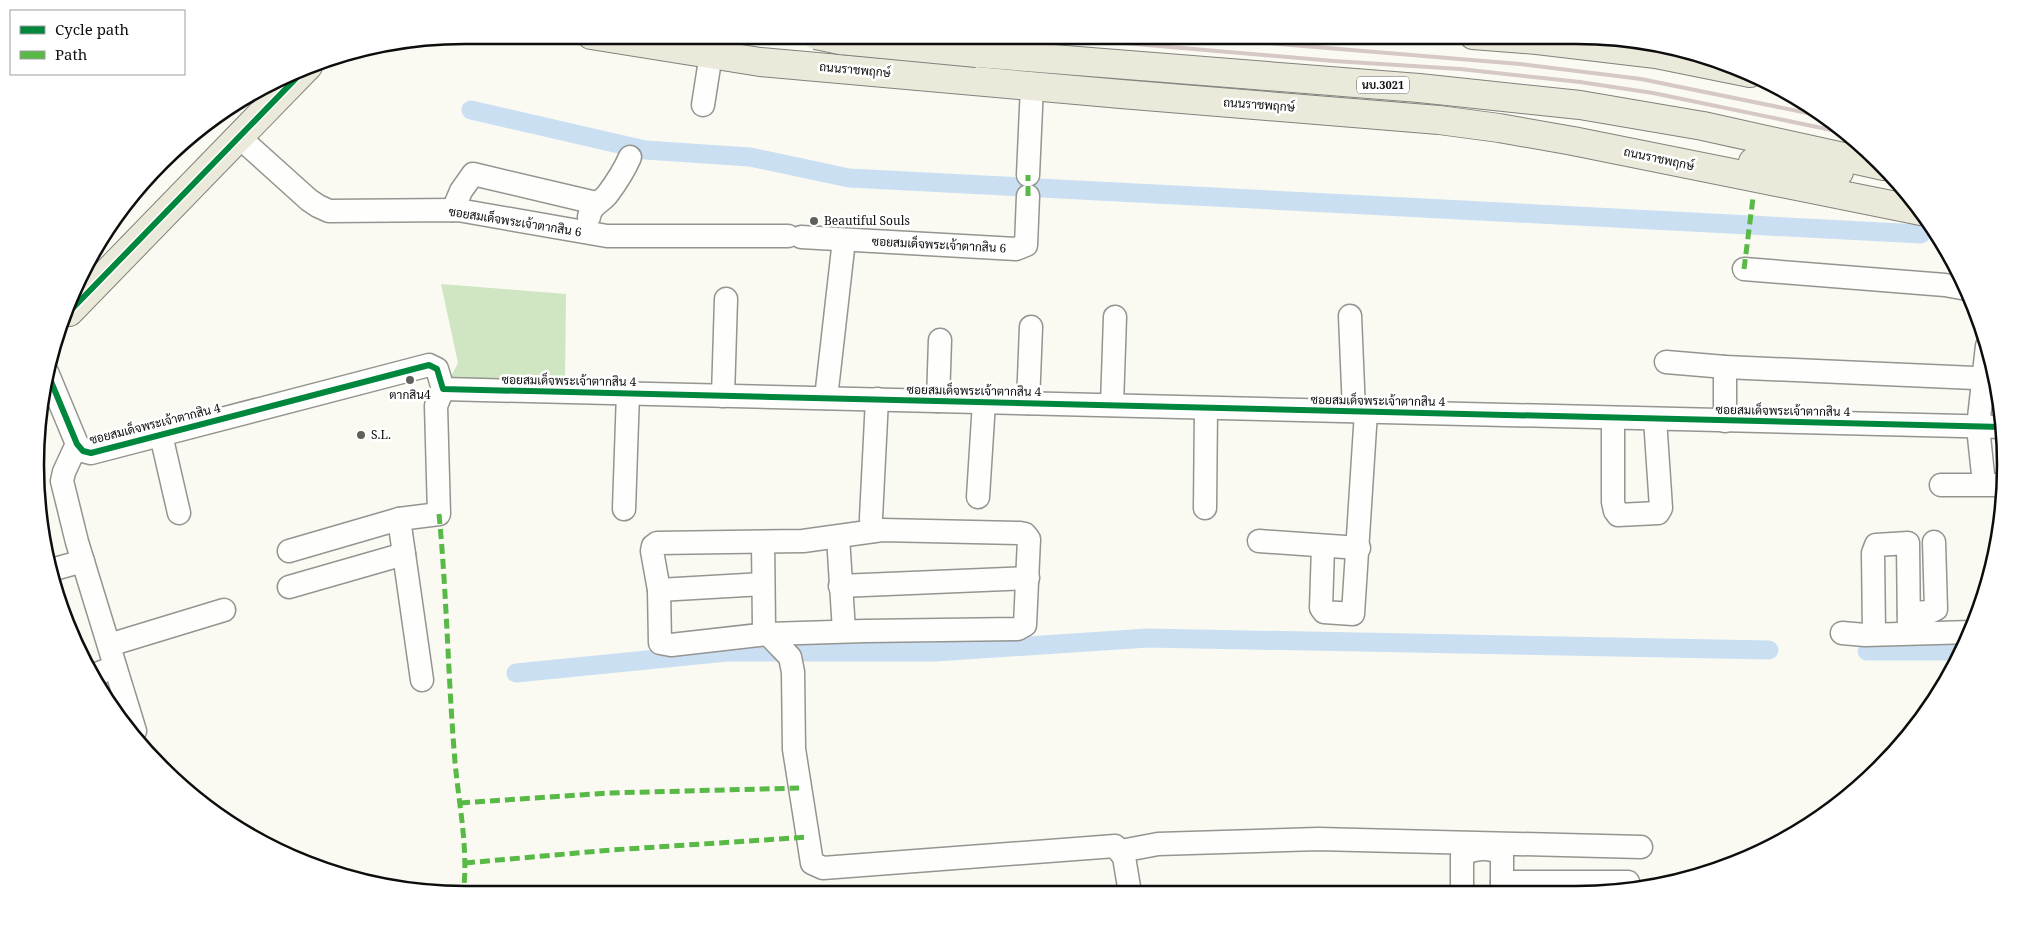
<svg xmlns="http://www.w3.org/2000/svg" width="2041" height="930" font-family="'Noto Serif',Sarabun,serif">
<rect width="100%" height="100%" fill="#fafaf2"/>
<polygon fill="#d0e6c2" points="441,284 566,294 565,385 448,382 458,363"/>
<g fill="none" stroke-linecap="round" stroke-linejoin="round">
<g stroke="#cadff2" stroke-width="19">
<polyline points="471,110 645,150 750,157 849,178 1921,234"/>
<polyline points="1867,651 1961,651"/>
<polyline points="516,673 727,652 935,652 1148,638 1769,650"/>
</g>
<g stroke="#949490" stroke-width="25">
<g id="minor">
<polyline points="703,105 711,54"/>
<polyline points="239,137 309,200 318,206 329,211 458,210 607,236 788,236"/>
<polyline points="1028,175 1032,86"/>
<polyline points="453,210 461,191 473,174 596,203"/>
<path d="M 589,217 C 591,205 600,203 607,195 C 616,183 624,171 630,157"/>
<polyline points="801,237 1016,249 1026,245 1028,196"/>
<polyline points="1744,269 1945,285 1967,289"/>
<polyline points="1350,316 1354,411"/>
<polyline points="1666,362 1725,367 1997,379"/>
<polyline points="1725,367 1725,421"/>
<polyline points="47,372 77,444 83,451 91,453 429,365 437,369 443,389 2002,427"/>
<polyline points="723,396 726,299"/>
<polyline points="826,398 844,240"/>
<polyline points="938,401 940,340"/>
<polyline points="1028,403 1031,327"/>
<polyline points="1112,405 1115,317"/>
<polyline points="1613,418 1613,502 1615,511 1618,515 1658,513 1661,508 1655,419"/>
<polyline points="161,435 179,513"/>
<polyline points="77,444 64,472 62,481 77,542 135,731"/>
<polyline points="1984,484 1978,427 1987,346"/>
<polyline points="1941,485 2004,485"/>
<polyline points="978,497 984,402"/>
<polyline points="1205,508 1206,408"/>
<polyline points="624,509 628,393"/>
<polyline points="399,519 422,680"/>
<polygon points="882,530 1020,533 1025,534 1029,539 1025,625 1018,629 865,631 768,634 671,645 660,643 659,590 652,551 653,546 657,543 803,541"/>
<polyline points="872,531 871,518 877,399"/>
<polyline points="838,537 844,631"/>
<polyline points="1259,541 1359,548"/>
<polyline points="763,542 764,627 768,634 790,657 793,672 794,749 812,863 823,868 1115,846 1124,857 1130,893"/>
<polyline points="1323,547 1321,608 1324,612 1353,614 1366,412"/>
<polyline points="289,551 399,519 439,514 436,406 443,389"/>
<polyline points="51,570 83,561"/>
<polyline points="840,586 1028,578"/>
<polyline points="289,587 404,554"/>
<polyline points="659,590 763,584"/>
<polyline points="1909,613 1930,612 1936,609 1934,542"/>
<polyline points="1842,633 1865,635 1972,632"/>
<polyline points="1874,634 1873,553 1876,545 1908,543 1909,633"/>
<polyline points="109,645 224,610"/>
<polyline points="91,676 115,667"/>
<polyline points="1121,851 1158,844 1318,839 1641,847"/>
<polyline points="1502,882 1628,882"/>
<path d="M 1462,892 L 1462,856 C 1472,848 1491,846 1502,855 L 1502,892"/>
</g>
</g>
<g stroke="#81817d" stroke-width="30">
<g id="major">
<polyline points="591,35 760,62 1121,94 1439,120 1499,128 1573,141 1921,211"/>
<polyline points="1473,35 1537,40 1656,54 1750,73"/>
<polyline points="977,53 1419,88 1580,105 1703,126 1884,166"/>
<polyline points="1753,162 1839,172"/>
<polyline points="69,312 308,66"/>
</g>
</g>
<use href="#minor" stroke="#fefefd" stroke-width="22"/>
<use href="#major" stroke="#ebe9da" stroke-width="28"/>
<g stroke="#d6c8c5" stroke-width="4">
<polyline points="1031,35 1334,61 1460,69 1580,82 1653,93 1846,133"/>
<polyline points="1172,35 1520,64 1641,79 1827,117"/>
</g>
<g stroke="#81817d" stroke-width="30" stroke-linecap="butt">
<polyline id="major-bridge" points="816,35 840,40 977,53"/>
</g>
<use href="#major-bridge" stroke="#ebe9da" stroke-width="28"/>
<g stroke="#58b947" stroke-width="5" stroke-dasharray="10 5" stroke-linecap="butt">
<polyline points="1028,196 1028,175"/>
<polyline points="1744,269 1753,198"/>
<path d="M 439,514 C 447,597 448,679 455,762 C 459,806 469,851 463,895"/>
<polyline points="460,803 609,793 799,788"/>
<polyline points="465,863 611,850 809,837"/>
</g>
<g stroke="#fff" stroke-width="9">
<g id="cycleway">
<polyline points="69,312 308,66"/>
<polyline points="47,372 77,444 83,451 91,453 429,365 437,369 443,389 2002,427"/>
</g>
</g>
<use href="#cycleway" stroke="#00873e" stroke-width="6"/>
</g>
<g fill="#60605d" stroke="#fff" stroke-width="2">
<circle cx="814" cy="221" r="5"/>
<circle cx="410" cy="380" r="5"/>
<circle cx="361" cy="435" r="5"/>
</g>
<g text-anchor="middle" stroke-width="5" stroke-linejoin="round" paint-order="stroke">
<rect fill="#fff" stroke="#565656" stroke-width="1" x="1357" y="76.5" width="52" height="17" rx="4"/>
<g font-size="11" font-weight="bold" fill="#0d0d0d">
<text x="1383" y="89">นบ.3021</text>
</g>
<g font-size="12" fill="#0d0d0d" stroke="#fff">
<text transform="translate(855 70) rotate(5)" y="4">ถนนราชพฤกษ์</text>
<text transform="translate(1259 105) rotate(4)" y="4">ถนนราชพฤกษ์</text>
<text transform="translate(1659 159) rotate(12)" y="4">ถนนราชพฤกษ์</text>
<text transform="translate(515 222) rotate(9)" y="4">ซอยสมเด็จพระเจ้าตากสิน 6</text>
<text transform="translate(939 245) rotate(3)" y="4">ซอยสมเด็จพระเจ้าตากสิน 6</text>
<text transform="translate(569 381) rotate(1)" y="4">ซอยสมเด็จพระเจ้าตากสิน 4</text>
<text transform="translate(974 391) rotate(1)" y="4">ซอยสมเด็จพระเจ้าตากสิน 4</text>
<text transform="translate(1378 401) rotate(1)" y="4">ซอยสมเด็จพระเจ้าตากสิน 4</text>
<text transform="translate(1783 411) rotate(1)" y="4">ซอยสมเด็จพระเจ้าตากสิน 4</text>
<text transform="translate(155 424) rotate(-14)" y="4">ซอยสมเด็จพระเจ้าตากสิน 4</text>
</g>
<g font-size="12" fill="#0d0d0d" stroke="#fff" text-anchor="start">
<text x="824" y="225">Beautiful Souls</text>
<text x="410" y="399" text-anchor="middle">ตากสิน4</text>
<text x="371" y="439">S.L.</text>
</g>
</g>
<path d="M0 0H2041V930H0ZM465 44H1576A421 421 0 0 1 1997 465V465A421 421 0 0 1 1576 886H465A421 421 0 0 1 44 465V465A421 421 0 0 1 465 44Z" fill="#fff" fill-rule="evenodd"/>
<path fill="none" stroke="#0d0d0d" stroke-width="2.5" d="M465 44H1576A421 421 0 0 1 1997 465V465A421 421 0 0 1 1576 886H465A421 421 0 0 1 44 465V465A421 421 0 0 1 465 44Z"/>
<rect x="10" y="10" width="175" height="65" fill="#ffffff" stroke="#9e9e9e"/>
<rect x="20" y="26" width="25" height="8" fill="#00873e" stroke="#9e9e9e"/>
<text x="55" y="35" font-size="15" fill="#0d0d0d">Cycle path</text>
<rect x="20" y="51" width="25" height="8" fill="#58b947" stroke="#9e9e9e"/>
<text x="55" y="60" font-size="15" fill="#0d0d0d">Path</text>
</svg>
